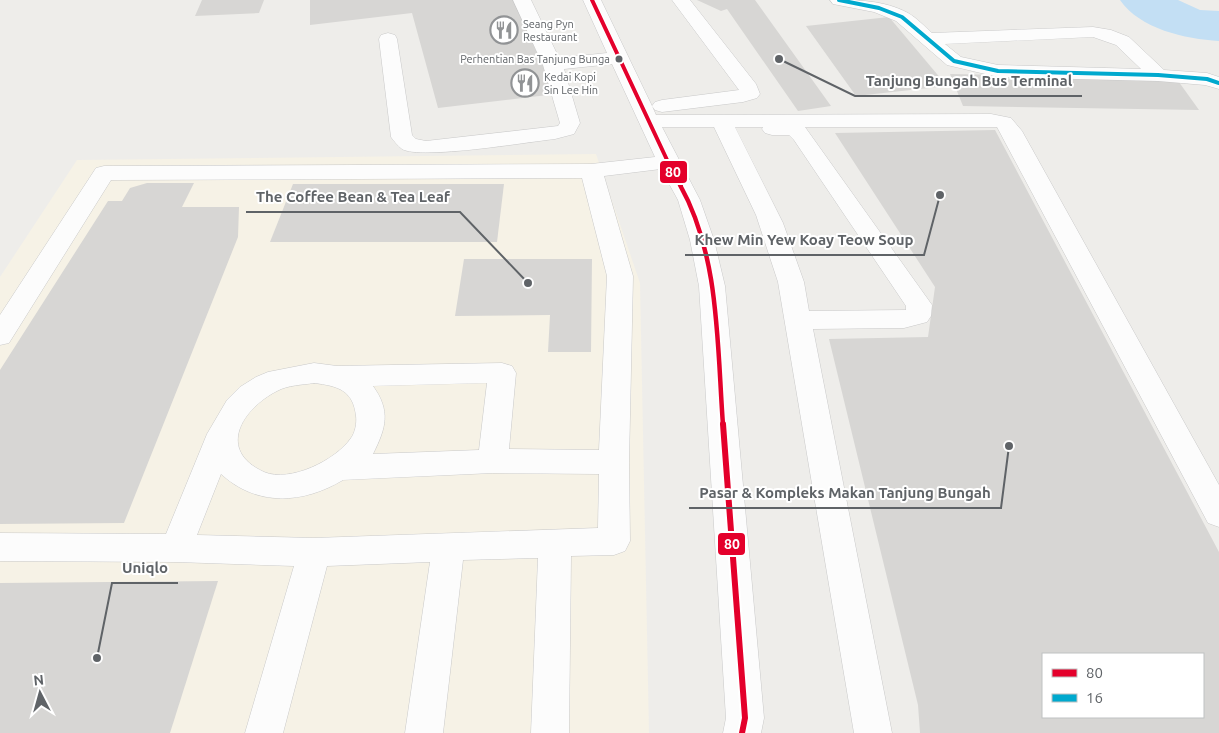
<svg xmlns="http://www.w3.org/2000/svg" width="1219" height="733" font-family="Ubuntu,sans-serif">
<rect width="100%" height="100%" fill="#eeedea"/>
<polygon fill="#f6f2e6" points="596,154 640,283 649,733 0,733 0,277 77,160"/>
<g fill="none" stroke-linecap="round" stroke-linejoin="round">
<path fill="#c3dff4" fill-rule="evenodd" d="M 1120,0 L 1178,0 L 1200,10 L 1219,11 L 1219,41 C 1185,39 1140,29 1120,0 Z"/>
</g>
<g fill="#d7d6d4" fill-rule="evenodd">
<polygon points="202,0 264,0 259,13 195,16"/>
<polygon points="310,0 513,0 556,94 438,108 412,13 310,25"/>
<polygon points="697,0 755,0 831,106 798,111 727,9 721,11"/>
<polygon points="889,17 947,86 856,96 806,26"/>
<polygon points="950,74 1176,78 1199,110 963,106"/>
<path d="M 995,130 L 1219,552 L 1219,733 L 920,733 L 918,705 L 829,339 L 928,337 L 935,287 L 835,133 ZM 1043,654 L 1203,654 L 1203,717 L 1043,717 Z"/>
<polygon points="147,183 194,183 182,207 239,207 238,237 124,523 0,524 0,370 108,201 122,201 130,188"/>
<polygon points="293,184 504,184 497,242 270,242"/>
<polygon points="464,259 592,259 591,352 548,352 550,315 455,316"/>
<polygon points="218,581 170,733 0,733 0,583"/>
</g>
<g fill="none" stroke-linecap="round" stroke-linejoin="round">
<g stroke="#c9c9c9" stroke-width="1">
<g id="minor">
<path d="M 513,0 L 531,0 L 559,58 L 607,53 L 583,0 L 601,0 L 652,106 L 655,102 L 662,100 L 739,90 L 672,0 L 690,0 L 756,84 L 760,94 L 757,98 L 743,102 L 662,112 L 655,110 L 652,106 L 656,115 L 991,114 L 1011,118 L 1022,131 L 1219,485 L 1219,527 L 1208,523 L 997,127 L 805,127 L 932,305 L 931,316 L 927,322 L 904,328 L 813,329 L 892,733 L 854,733 L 778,282 L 756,215 L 714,127 L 662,127 L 700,200 L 714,240 L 725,286 L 764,718 L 761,733 L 723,733 L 726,718 L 699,286 L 690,240 L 678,200 L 661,169 L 604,176 L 633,276 L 629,462 L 630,541 L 625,551 L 614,555 L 571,556 L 569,733 L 531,733 L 538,558 L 463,560 L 443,733 L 405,733 L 430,562 L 327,566 L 283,733 L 245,733 L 294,566 L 176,562 L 0,561 L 0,533 L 166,534 L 207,434 L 227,400 L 240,387 L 256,377 L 268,372 L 314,363 L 337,366 L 502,363 L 512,366 L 516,373 L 509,449 L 599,450 L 607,276 L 582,178 L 111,180 L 9,343 L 0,345 L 0,315 L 96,168 L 104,166 L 591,164 L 655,157 L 612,64 L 564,69 L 580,123 L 574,134 L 555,139 C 527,142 421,160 402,149 C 398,146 394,141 391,137 L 379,39 L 381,35 L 388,33 L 395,35 L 397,39 L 412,135 L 416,139 L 426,141 L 558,126 L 560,123 L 543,65 ZM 735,127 L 763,127 L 762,129 L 765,133 L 772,135 L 789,135 L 794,140 L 906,306 L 906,310 L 809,311 L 804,282 L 783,223 ZM 314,383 C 338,386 353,390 356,416 C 357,423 355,433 351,438 C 336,460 290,483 264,472 C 216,450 242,409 277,391 C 288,385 302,385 314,383 ZM 487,383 L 479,450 L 373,454 C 386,428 391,411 373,386 ZM 493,473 L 599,474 L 598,528 L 314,538 L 197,535 L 221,474 C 257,507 303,504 343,480 Z"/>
<path d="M 830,0 C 857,0 884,0 908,13 C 917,18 925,27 932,33 L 1093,27 L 1111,30 L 1129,37 L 1164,70 L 1207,73 L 1219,77 L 1219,89 L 1205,85 L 1158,81 L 998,77 L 947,65 L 896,21 L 874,12 L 833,4 ZM 1093,37 L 1116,45 L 1141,69 L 998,65 L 961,57 L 945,44 Z"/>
</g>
</g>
<use href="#minor" fill="#fcfcfc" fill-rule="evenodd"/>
<g stroke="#fff" stroke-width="6">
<polyline id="bus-1-far2" points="592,0 668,162 681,186"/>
</g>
<g stroke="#fff" stroke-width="8">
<path id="bus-1-far1" d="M 680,185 C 720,256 717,346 723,425"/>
</g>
<g stroke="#fff" stroke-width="10">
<polyline id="bus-1" points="723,424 745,718 742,733"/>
</g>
<g stroke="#fff" stroke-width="6">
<polyline id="bus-2" points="839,0 879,8 902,17 954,61 998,71 1158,75 1207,79 1219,83"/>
</g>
<use href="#bus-1-far2" stroke="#e4002b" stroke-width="4"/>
<use href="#bus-1-far1" stroke="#e4002b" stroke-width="4.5"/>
<use href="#bus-1" stroke="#e4002b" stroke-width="6"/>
<use href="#bus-2" stroke="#00a9ce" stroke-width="4"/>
</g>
<defs>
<g id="restaurant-ring" transform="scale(1.4375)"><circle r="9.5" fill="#fff" stroke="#919395" stroke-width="1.5"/><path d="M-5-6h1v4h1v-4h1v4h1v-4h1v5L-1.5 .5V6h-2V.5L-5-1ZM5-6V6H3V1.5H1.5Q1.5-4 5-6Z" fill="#919395"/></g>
</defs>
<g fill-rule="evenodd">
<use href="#restaurant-ring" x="504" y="30"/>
<use href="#restaurant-ring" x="525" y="83"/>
</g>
<circle fill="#5f6367" stroke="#fff" stroke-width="2" cx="619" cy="59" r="4.5"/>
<g text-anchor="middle" stroke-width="4" stroke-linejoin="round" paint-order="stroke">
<g font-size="11" fill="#5f6367" stroke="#fff" text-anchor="start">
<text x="523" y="28">Seang Pyn<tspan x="523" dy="13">Restaurant</tspan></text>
<text x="544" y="81">Kedai Kopi<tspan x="544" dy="13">Sin Lee Hin</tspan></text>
</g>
<g font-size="11" fill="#5f6367" stroke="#fff" text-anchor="end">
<text x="610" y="63">Perhentian Bas Tanjung Bunga</text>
</g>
</g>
<path fill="none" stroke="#5f6367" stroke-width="2" d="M779 59L855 96H1082M528 283L460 212H246M940 195L924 255H685M1009 446L1001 508H689M97 658L112 583H178"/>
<g fill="#5f6367" stroke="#fff" stroke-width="2">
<circle cx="779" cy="59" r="5"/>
<circle cx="528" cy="283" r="5"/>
<circle cx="940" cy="195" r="5"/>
<circle cx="1009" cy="446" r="5"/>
<circle cx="97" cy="658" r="5"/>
</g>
<g font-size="15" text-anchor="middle" font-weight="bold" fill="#5f6367" stroke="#fff" stroke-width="4" stroke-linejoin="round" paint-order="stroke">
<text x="969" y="86">Tanjung Bungah Bus Terminal</text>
<text x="353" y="202">The Coffee Bean &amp; Tea Leaf</text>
<text x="804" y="245">Khew Min Yew Koay Teow Soup</text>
<text x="845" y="498">Pasar &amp; Kompleks Makan Tanjung Bungah</text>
<text x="145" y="573">Uniqlo</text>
</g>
<g stroke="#fff" stroke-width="2">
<rect x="659" y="160" width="29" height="24" rx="5" fill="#e4002b"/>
<rect x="717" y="532" width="29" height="24" rx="5" fill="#e4002b"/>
</g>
<g font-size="14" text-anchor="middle" font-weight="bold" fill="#fff">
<text x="673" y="177">80</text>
<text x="732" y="549">80</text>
</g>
<rect x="1042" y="653" width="162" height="65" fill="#ffffff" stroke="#bfc1c2"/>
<rect x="1052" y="669" width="25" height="8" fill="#e4002b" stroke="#bfc1c2"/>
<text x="1086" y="678" font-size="15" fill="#5f6367">80</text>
<rect x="1052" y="694" width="25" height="8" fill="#00a9ce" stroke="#bfc1c2"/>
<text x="1086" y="703" font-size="15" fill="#5f6367">16</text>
<g transform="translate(40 693) rotate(354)" stroke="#ffffff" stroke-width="4" paint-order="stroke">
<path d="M0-4L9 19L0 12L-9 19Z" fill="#5f6367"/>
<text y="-8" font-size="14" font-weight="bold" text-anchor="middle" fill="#5f6367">N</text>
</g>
</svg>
